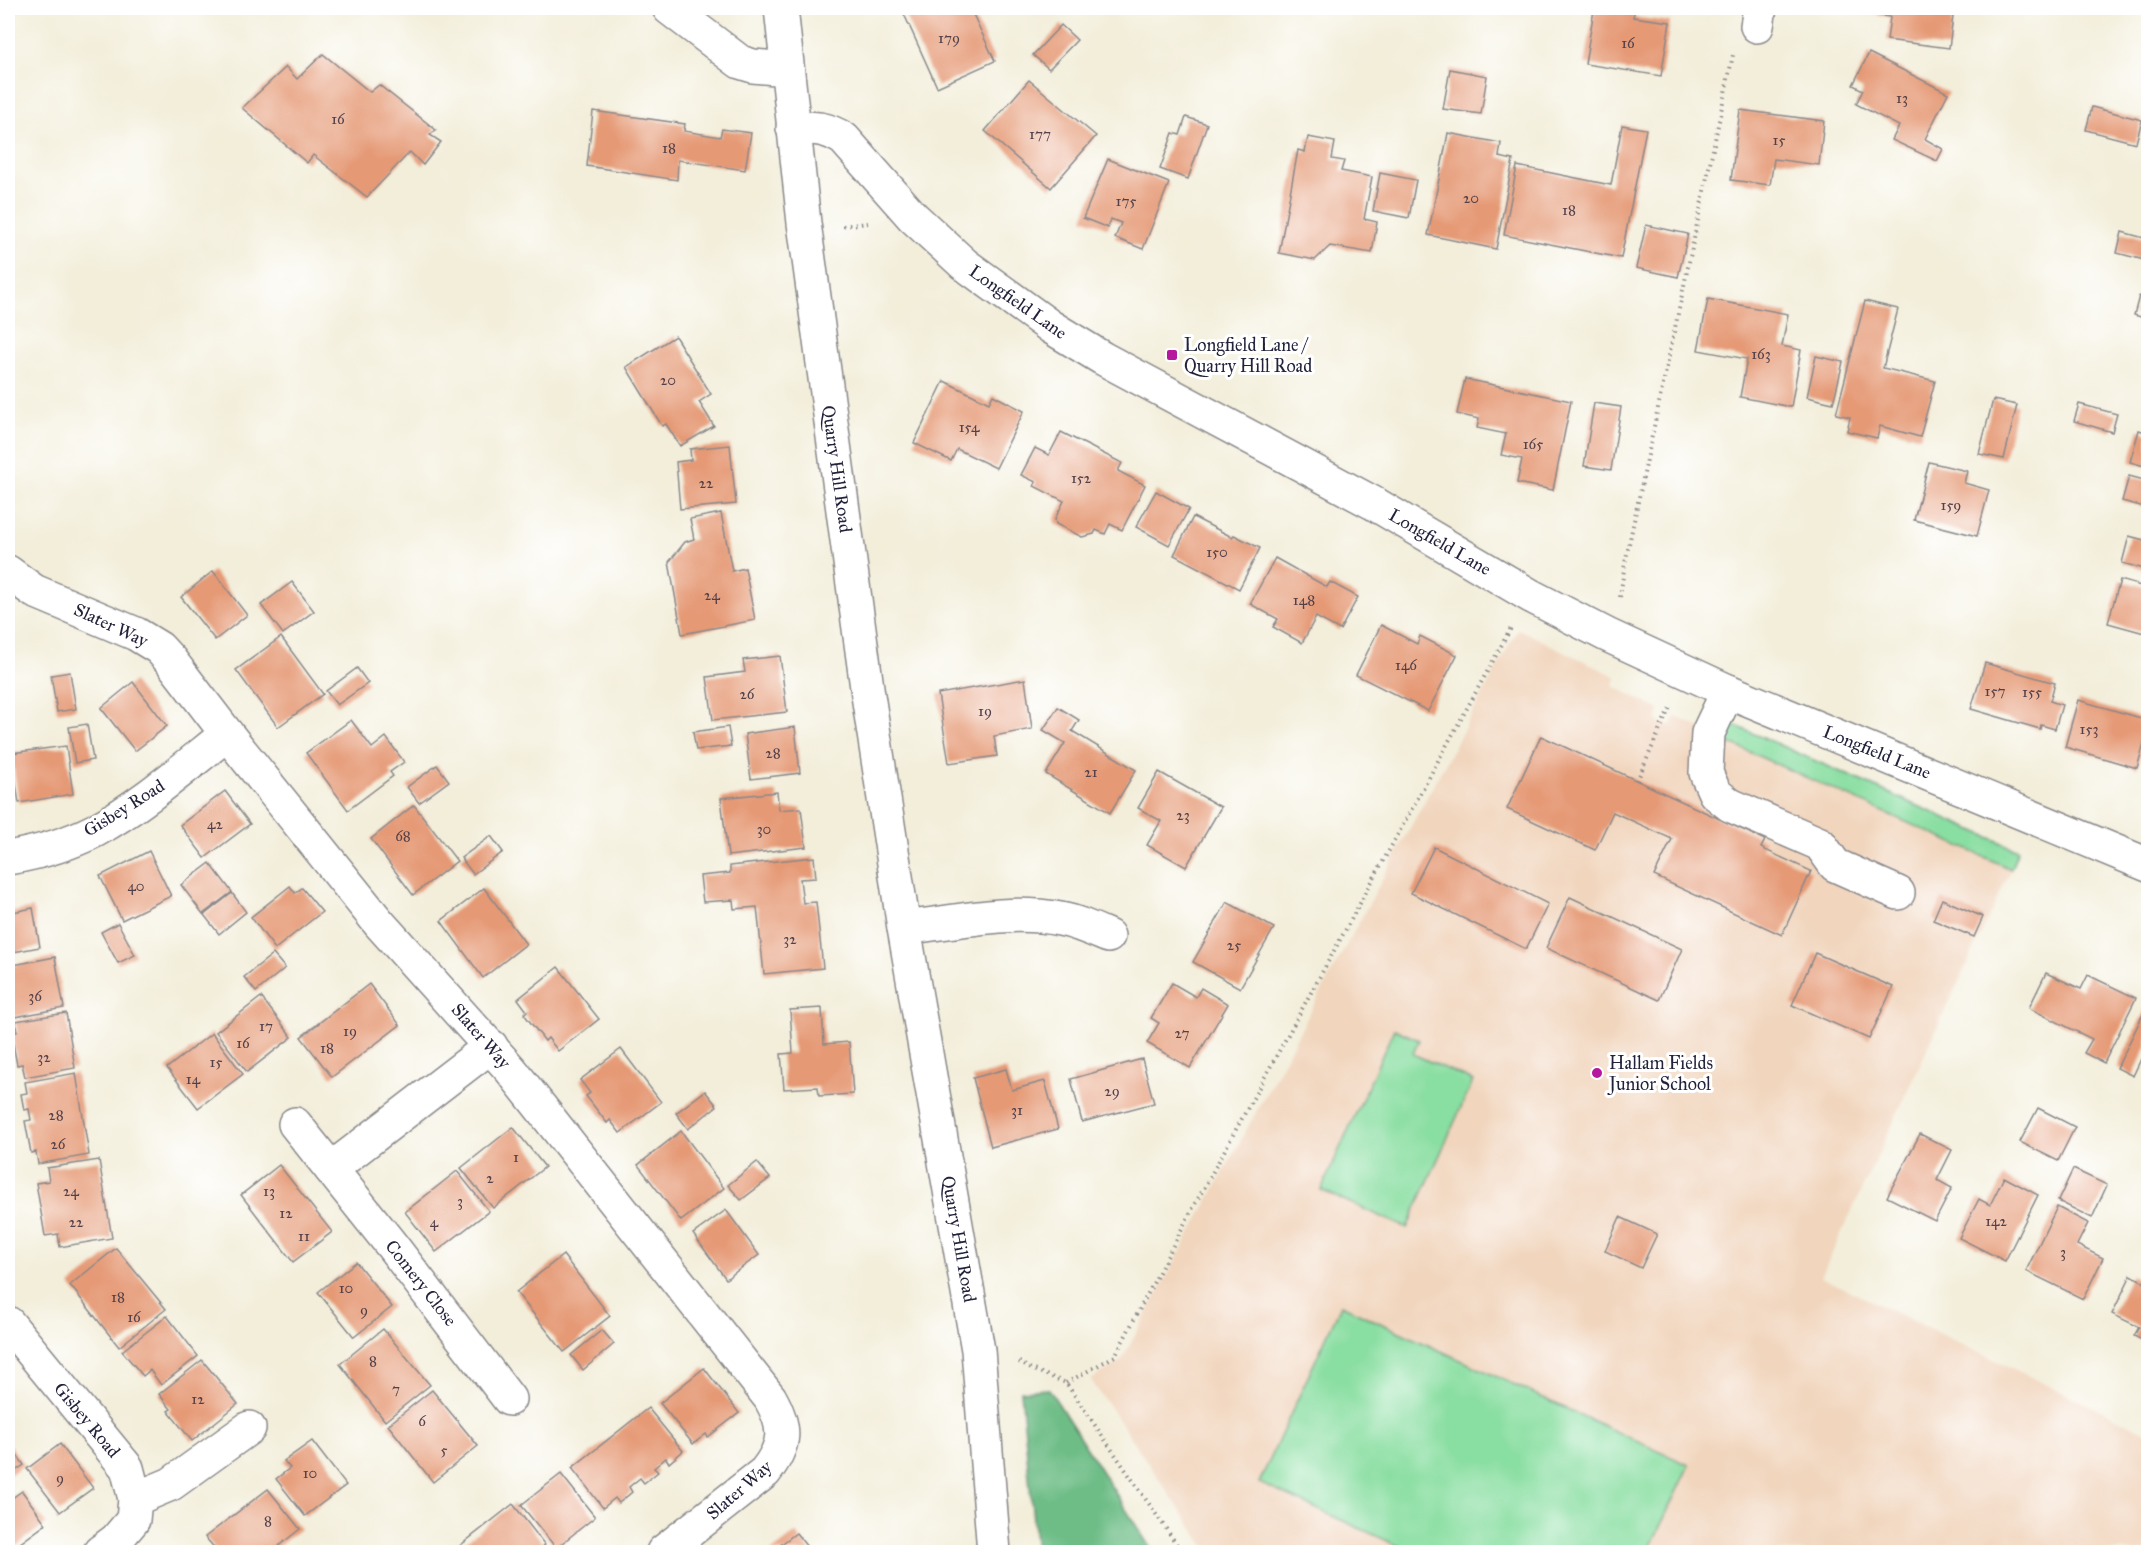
<svg xmlns="http://www.w3.org/2000/svg" width="2156" height="1560" font-family="'IM FELL Great Primer',serif">
<rect width="100%" height="100%" fill="#fff"/>
<filter id="ink" filterUnits="userSpaceOnUse"><feTurbulence type="fractalNoise" baseFrequency=".0167" numOctaves="2"/><feDisplacementMap in="SourceGraphic" scale="12" xChannelSelector="R" yChannelSelector="G"/><feConvolveMatrix kernelMatrix="1 2 1 2 8 2 1 2 1" color-interpolation-filters="sRGB"/></filter>
<filter id="wash" filterUnits="userSpaceOnUse"><feTurbulence type="fractalNoise" baseFrequency=".008" numOctaves="4" result="noise"/><feDisplacementMap in="SourceGraphic" scale="24" xChannelSelector="R" yChannelSelector="G"/><feGaussianBlur stdDeviation="1.35" result="paint"/><feColorMatrix in="noise" values="0 0 0 0 0 0 0 0 0 0 0 0 0 0 0 0 0 1.4 0 .05"/><feComposite in="paint" operator="in"/></filter>
<g filter="url(#wash)">
<rect width="100%" height="100%" fill="#f3eeda"/>
<polygon fill="#f1d5bd" points="1518,629 1617,677 1613,686 1660,710 1656,720 1671,726 1676,717 2011,869 1821,1277 2148,1433 2148,1552 1209,1552 1091,1380 1121,1361"/>
<g fill="#89dea1" stroke="#56806e" stroke-width="1.5">
<polygon points="1725,721 2018,850 2011,869 1718,738"/>
<polygon points="1394,1029 1419,1040 1413,1054 1473,1081 1407,1228 1321,1190"/>
<polygon points="1341,1305 1689,1465 1648,1552 1412,1552 1259,1483"/>
</g>
<polygon fill="#6ebd87" stroke="#487061" stroke-width="1.5" points="1048,1389 1049,1389 1153,1552 1036,1552 1021,1391"/>
<g id="blocks">
<g fill="#e59974">
<polygon points="907,8 970,8 995,61 937,87 904,14 910,12"/>
<polygon points="1610,8 1635,8 1633,17 1670,22 1661,76 1585,64 1594,10 1609,12"/>
<polygon points="1878,8 1954,8 1949,48 1887,40 1890,17 1877,15"/>
<polygon points="1061,25 1077,40 1049,69 1033,55"/>
<polygon points="1869,53 1948,93 1925,139 1943,149 1937,161 1892,140 1899,126 1856,104 1863,90 1853,85"/>
<polygon points="323,54 370,92 379,85 436,130 430,135 441,142 423,165 410,152 367,197 313,155 307,163 242,108 286,67 297,79"/>
<polygon points="1450,69 1487,76 1481,114 1443,109"/>
<polygon points="1029,80 1096,136 1051,188 985,131"/>
<polygon points="2092,107 2142,120 2136,143 2086,130"/>
<polygon points="1740,110 1824,121 1819,165 1774,159 1770,185 1731,180"/>
<polygon points="593,111 685,124 684,131 720,137 722,129 751,133 745,170 678,160 677,180 587,166"/>
<polygon points="1186,117 1207,124 1188,179 1160,169 1173,133 1180,135"/>
<polygon points="1622,125 1646,129 1621,258 1504,235 1517,166 1611,185"/>
<polygon points="1448,133 1501,143 1499,157 1513,160 1496,249 1428,235"/>
<polygon points="1308,137 1335,142 1332,159 1344,161 1341,171 1372,177 1364,219 1377,222 1372,253 1330,246 1315,260 1279,253 1298,150 1305,152"/>
<polygon points="1108,159 1169,183 1143,249 1115,238 1121,223 1111,219 1108,228 1083,218"/>
<polygon points="1380,173 1416,180 1409,218 1373,211"/>
<polygon points="1646,225 1688,234 1678,277 1636,268"/>
<polygon points="2122,232 2148,239 2148,261 2117,253"/>
<polygon points="2139,296 2148,299 2148,319 2134,315"/>
<polygon points="1708,299 1788,314 1782,346 1801,350 1791,407 1740,397 1747,359 1698,350"/>
<polygon points="1865,301 1898,309 1883,368 1935,381 1920,437 1880,426 1877,438 1847,431 1850,417 1836,414"/>
<polygon points="675,336 711,394 699,402 714,426 680,446 666,424 662,426 626,367"/>
<polygon points="1816,356 1843,362 1833,403 1807,397"/>
<polygon points="1465,379 1571,401 1553,490 1517,483 1522,459 1501,455 1506,434 1477,428 1479,419 1457,414"/>
<polygon points="944,381 989,403 993,395 1024,411 996,468 957,449 951,461 914,443"/>
<polygon points="1993,400 2017,405 2004,459 1979,454"/>
<polygon points="1594,403 1621,407 1611,470 1584,466"/>
<polygon points="2079,404 2117,414 2112,432 2074,421"/>
<polygon points="2139,430 2148,433 2148,467 2130,462"/>
<polygon points="1061,432 1122,463 1118,471 1145,485 1122,530 1110,524 1105,534 1096,530 1094,534 1082,537 1056,524 1055,519 1064,501 1034,486 1036,482 1021,475 1035,448 1049,455"/>
<polygon points="730,445 736,504 680,509 676,462 691,460 690,449"/>
<polygon points="1929,462 1967,471 1964,483 1989,490 1977,536 1914,520"/>
<polygon points="2129,476 2148,481 2148,508 2122,501"/>
<polygon points="1156,491 1189,509 1169,545 1136,527"/>
<polygon points="721,513 732,571 745,568 755,620 682,634 669,562 685,542 694,539 690,519"/>
<polygon points="1193,517 1232,537 1234,535 1260,548 1239,589 1174,555"/>
<polygon points="2148,524 2148,570 2122,563 2129,536 2144,540"/>
<polygon points="1275,558 1327,587 1330,582 1358,597 1340,630 1316,617 1302,643 1273,627 1278,619 1250,604"/>
<polygon points="213,571 247,615 215,640 181,597"/>
<polygon points="2120,580 2148,588 2148,634 2108,623"/>
<polygon points="292,582 314,611 283,634 261,605"/>
<polygon points="1381,625 1417,644 1420,636 1457,655 1428,711 1356,675"/>
<polygon points="281,637 323,694 278,727 236,670"/>
<polygon points="780,656 787,712 713,720 707,677 745,672 743,660"/>
<polygon points="1985,663 2055,683 2050,701 2062,705 2055,729 2041,725 2040,729 1971,709"/>
<polygon points="357,668 368,683 337,705 326,691"/>
<polygon points="70,672 76,709 57,712 51,675"/>
<polygon points="1025,679 1032,729 994,736 997,756 949,763 938,694"/>
<polygon points="133,682 167,726 135,751 101,708"/>
<polygon points="2078,700 2148,720 2148,729 2137,768 2065,747"/>
<polygon points="1058,707 1079,720 1072,731 1136,770 1110,813 1046,774 1065,743 1043,730"/>
<polygon points="351,720 372,748 386,737 404,762 390,772 393,776 348,810 306,753"/>
<polygon points="87,724 93,760 75,763 69,727"/>
<polygon points="728,727 731,746 696,750 693,732"/>
<polygon points="795,727 800,773 751,779 745,734"/>
<polygon points="1541,736 1765,840 1761,848 1811,871 1782,935 1654,876 1672,839 1613,812 1595,850 1507,809"/>
<polygon points="66,746 73,794 19,803 11,753"/>
<polygon points="437,765 449,781 419,803 407,787"/>
<polygon points="1159,772 1221,807 1186,867 1147,845 1161,821 1138,808"/>
<polygon points="225,791 250,824 205,858 180,825"/>
<polygon points="777,792 779,810 801,808 806,847 728,856 721,798"/>
<polygon points="414,805 457,861 413,895 371,839"/>
<polygon points="491,836 503,852 473,874 461,858"/>
<polygon points="1434,847 1548,904 1526,949 1411,893"/>
<polygon points="149,851 171,896 122,920 100,876"/>
<polygon points="814,857 816,878 800,879 803,903 816,902 823,968 764,974 757,907 734,909 733,900 703,902 700,876 730,873 730,866"/>
<polygon points="210,863 232,892 203,914 181,885"/>
<polygon points="290,886 295,893 302,888 322,912 275,949 251,917"/>
<polygon points="484,888 526,944 483,978 441,921"/>
<polygon points="232,893 246,912 219,934 204,915"/>
<polygon points="1570,897 1682,949 1659,1000 1546,948"/>
<polygon points="1942,899 1983,917 1974,937 1933,920"/>
<polygon points="1227,902 1274,928 1240,988 1193,962"/>
<polygon points="33,908 40,947 8,953 8,913"/>
<polygon points="118,923 135,955 118,963 101,932"/>
<polygon points="1815,953 1893,987 1869,1039 1792,1005"/>
<polygon points="273,954 285,968 256,992 244,977"/>
<polygon points="55,957 64,1008 9,1018 8,984 11,983 8,966"/>
<polygon points="558,967 599,1019 558,1051 548,1038 545,1041 534,1027 524,1014 527,1011 518,999"/>
<polygon points="2046,973 2081,989 2088,975 2136,998 2104,1063 2084,1053 2092,1039 2029,1008"/>
<polygon points="1172,983 1196,997 1201,988 1228,1004 1190,1068 1147,1043 1159,1023 1151,1018"/>
<polygon points="369,984 400,1025 332,1077 301,1037"/>
<polygon points="261,997 292,1037 247,1072 216,1032"/>
<polygon points="2148,1004 2148,1044 2133,1076 2117,1068"/>
<polygon points="822,1008 824,1044 849,1042 853,1094 819,1096 818,1087 784,1089 781,1054 793,1053 790,1010"/>
<polygon points="66,1013 75,1068 25,1077 22,1064 17,1065 11,1033 17,1032 15,1021"/>
<polygon points="212,1033 243,1074 198,1108 167,1068"/>
<polygon points="621,1049 661,1102 620,1133 610,1120 607,1123 586,1096 590,1093 580,1080"/>
<polygon points="1142,1059 1154,1103 1082,1122 1071,1079"/>
<polygon points="1006,1069 1012,1090 1045,1081 1058,1129 991,1147 973,1078"/>
<polygon points="76,1073 89,1155 38,1164 36,1152 31,1153 25,1121 31,1120 29,1109 24,1110 21,1094 27,1093 25,1082"/>
<polygon points="705,1091 717,1106 688,1129 676,1113"/>
<polygon points="2038,1108 2075,1127 2058,1161 2020,1142"/>
<polygon points="513,1127 545,1167 493,1208 461,1168"/>
<polygon points="681,1131 724,1188 681,1221 638,1165"/>
<polygon points="1920,1134 1952,1150 1937,1180 1952,1188 1935,1221 1887,1197"/>
<polygon points="99,1160 112,1238 60,1247 58,1234 45,1236 36,1183 49,1181 47,1168"/>
<polygon points="757,1162 770,1178 741,1200 728,1185"/>
<polygon points="279,1165 332,1232 293,1262 241,1195"/>
<polygon points="2073,1169 2107,1185 2092,1218 2058,1201"/>
<polygon points="457,1171 489,1211 436,1252 405,1212"/>
<polygon points="2004,1177 2038,1195 2005,1261 1959,1238 1979,1199 1990,1205"/>
<polygon points="2057,1207 2088,1223 2077,1245 2103,1258 2083,1299 2026,1271"/>
<polygon points="726,1210 759,1255 726,1279 693,1234"/>
<polygon points="1620,1217 1657,1234 1641,1268 1605,1251"/>
<polygon points="116,1248 166,1309 119,1347 70,1285"/>
<polygon points="563,1255 610,1316 564,1352 516,1292"/>
<polygon points="356,1262 392,1307 354,1337 318,1292"/>
<polygon points="2131,1275 2148,1284 2148,1343 2134,1336 2139,1327 2112,1314"/>
<polygon points="167,1316 198,1356 161,1385 150,1370 143,1376 122,1351"/>
<polygon points="383,1329 430,1385 385,1421 340,1364"/>
<polygon points="602,1330 614,1344 583,1370 571,1355"/>
<polygon points="202,1360 238,1404 192,1441 168,1411 171,1409 159,1394"/>
<polygon points="704,1368 739,1413 708,1437 706,1434 693,1444 660,1403"/>
<polygon points="432,1390 478,1446 433,1482 388,1425"/>
<polygon points="648,1408 683,1451 669,1463 666,1458 654,1468 658,1472 644,1483 640,1478 629,1487 632,1492 619,1503 615,1498 603,1508 572,1468"/>
<polygon points="312,1441 346,1485 305,1516 276,1479 290,1468 284,1461"/>
<polygon points="8,1442 24,1465 9,1475 8,1473"/>
<polygon points="60,1444 93,1488 60,1512 27,1469"/>
<polygon points="561,1474 595,1517 556,1548 521,1505"/>
<polygon points="268,1489 300,1529 271,1552 218,1552 205,1537"/>
<polygon points="22,1491 46,1524 8,1552 8,1501"/>
<polygon points="513,1504 545,1545 535,1552 452,1552"/>
<polygon points="796,1533 811,1552 771,1552"/>
</g>
</g>
</g>
<g filter="url(#ink)">
<use href="#blocks" fill-opacity="0" stroke="#8a888a" stroke-width="1.5"/>
<g fill="none" stroke-linecap="round" stroke-linejoin="round">
<g stroke="#8a888a" stroke-width="36">
<g id="minor">
<polyline points="669,8 740,62 753,66 787,69"/>
<polyline points="781,8 804,223 868,695 904,928 978,1350 994,1552"/>
<polyline points="1757,26 1760,8"/>
<path d="M 793,128 C 815,128 825,127 844,139 L 913,217 L 964,264 L 1051,327 L 1102,358 L 1375,504 L 1531,596 L 1607,635 L 1728,691 L 2148,865"/>
<path d="M 8,572 L 34,591 L 136,634 L 159,648 L 171,661 L 227,734 L 379,923 L 511,1070 L 770,1398 C 787,1428 786,1445 765,1472 L 663,1552"/>
<polyline points="1728,691 1708,733 1706,773 1715,793 1730,805 1820,844 1835,865 1898,893"/>
<path d="M 8,858 C 37,853 69,844 96,830 C 143,804 185,767 227,734"/>
<path d="M 904,928 C 955,922 1009,909 1060,919 C 1077,922 1092,929 1108,936"/>
<polyline points="295,1124 393,1247 509,1399"/>
<polyline points="331,1169 491,1046"/>
<polyline points="8,1323 127,1468 135,1499 133,1520 116,1540 100,1552"/>
<polyline points="135,1499 171,1484 249,1428"/>
</g>
</g>
<g stroke="#8a888a" stroke-width="4" stroke-dasharray="1.5 4.5" stroke-linecap="butt">
<polyline points="843,226 868,223"/>
<polyline points="1620,597 1625,563 1733,55"/>
<polyline points="1637,781 1670,707"/>
<polyline points="1019,1362 1029,1368 1066,1383 1182,1552"/>
<polyline points="1066,1383 1115,1356 1188,1217 1511,628"/>
</g>
<use href="#minor" stroke="#fff" stroke-width="33"/>
</g>
</g>
<g fill="#b5179e" stroke="#fff" stroke-width="2">
<rect x="1166" y="349" width="12" height="12" rx="3"/>
<circle cx="1597" cy="1073" r="6"/>
</g>
<g text-anchor="middle" stroke-width="6" stroke-linejoin="round" paint-order="stroke">
<g font-size="15" fill="#534049">
<text x="949" y="43">179</text>
<text x="1628" y="48">16</text>
<text x="1902" y="103">13</text>
<text x="338" y="124">16</text>
<text x="1040" y="139">177</text>
<text x="1779" y="145">15</text>
<text x="669" y="153">18</text>
<text x="1471" y="203">20</text>
<text x="1126" y="206">175</text>
<text x="1569" y="215">18</text>
<text x="1761" y="359">163</text>
<text x="668" y="385">20</text>
<text x="969" y="432">154</text>
<text x="1533" y="449">165</text>
<text x="1081" y="483">152</text>
<text x="706" y="488">22</text>
<text x="1951" y="510">159</text>
<text x="1217" y="557">150</text>
<text x="712" y="600">24</text>
<text x="1304" y="605">148</text>
<text x="1406" y="670">146</text>
<text x="1995" y="696">157</text>
<text x="2032" y="697">155</text>
<text x="747" y="699">26</text>
<text x="985" y="716">19</text>
<text x="2089" y="734">153</text>
<text x="773" y="758">28</text>
<text x="1091" y="777">21</text>
<text x="1183" y="820">23</text>
<text x="215" y="829">42</text>
<text x="764" y="834">30</text>
<text x="403" y="841">68</text>
<text x="136" y="891">40</text>
<text x="790" y="944">32</text>
<text x="1234" y="950">25</text>
<text x="35" y="1001">36</text>
<text x="266" y="1031">17</text>
<text x="350" y="1036">19</text>
<text x="1182" y="1038">27</text>
<text x="243" y="1048">16</text>
<text x="327" y="1053">18</text>
<text x="44" y="1062">32</text>
<text x="216" y="1067">15</text>
<text x="193" y="1084">14</text>
<text x="1112" y="1096">29</text>
<text x="1017" y="1115">31</text>
<text x="56" y="1120">28</text>
<text x="58" y="1149">26</text>
<text x="516" y="1162">1</text>
<text x="490" y="1183">2</text>
<text x="71" y="1196">24</text>
<text x="269" y="1196">13</text>
<text x="460" y="1206">3</text>
<text x="286" y="1218">12</text>
<text x="1996" y="1226">142</text>
<text x="76" y="1227">22</text>
<text x="434" y="1227">4</text>
<text x="304" y="1241">11</text>
<text x="2063" y="1257">3</text>
<text x="346" y="1293">10</text>
<text x="118" y="1302">18</text>
<text x="364" y="1315">9</text>
<text x="134" y="1322">16</text>
<text x="373" y="1366">8</text>
<text x="396" y="1394">7</text>
<text x="198" y="1404">12</text>
<text x="422" y="1426">6</text>
<text x="444" y="1455">5</text>
<text x="310" y="1478">10</text>
<text x="60" y="1483">9</text>
<text x="268" y="1526">8</text>
</g>
<g font-size="18" fill="#22223b" stroke="#fff">
<text transform="translate(1018 302) rotate(35)" y="6">Longfield Lane</text>
<text transform="translate(837 469) rotate(82)" y="6">Quarry Hill Road</text>
<text transform="translate(1440 542) rotate(30)" y="6">Longfield Lane</text>
<text transform="translate(111 625) rotate(25)" y="6">Slater Way</text>
<text transform="translate(1877 752) rotate(22)" y="6">Longfield Lane</text>
<text transform="translate(124 808) rotate(-32)" y="6">Gisbey Road</text>
<text transform="translate(481 1036) rotate(49)" y="6">Slater Way</text>
<text transform="translate(959 1239) rotate(80)" y="6">Quarry Hill Road</text>
<text transform="translate(421 1283) rotate(52)" y="6">Comery Close</text>
<text transform="translate(87 1420) rotate(50)" y="6">Gisbey Road</text>
<text transform="translate(739 1490) rotate(-41)" y="6">Slater Way</text>
</g>
<g font-size="18" fill="#22223b" stroke="#fff" text-anchor="start">
<text x="1184" y="351">Longfield Lane /<tspan x="1184" dy="21">Quarry Hill Road</tspan></text>
<text x="1609" y="1069">Hallam Fields<tspan x="1609" dy="21">Junior School</tspan></text>
</g>
</g>
<rect width="2156" height="1560" fill="none" stroke="#fff" stroke-width="30"/>
</svg>
